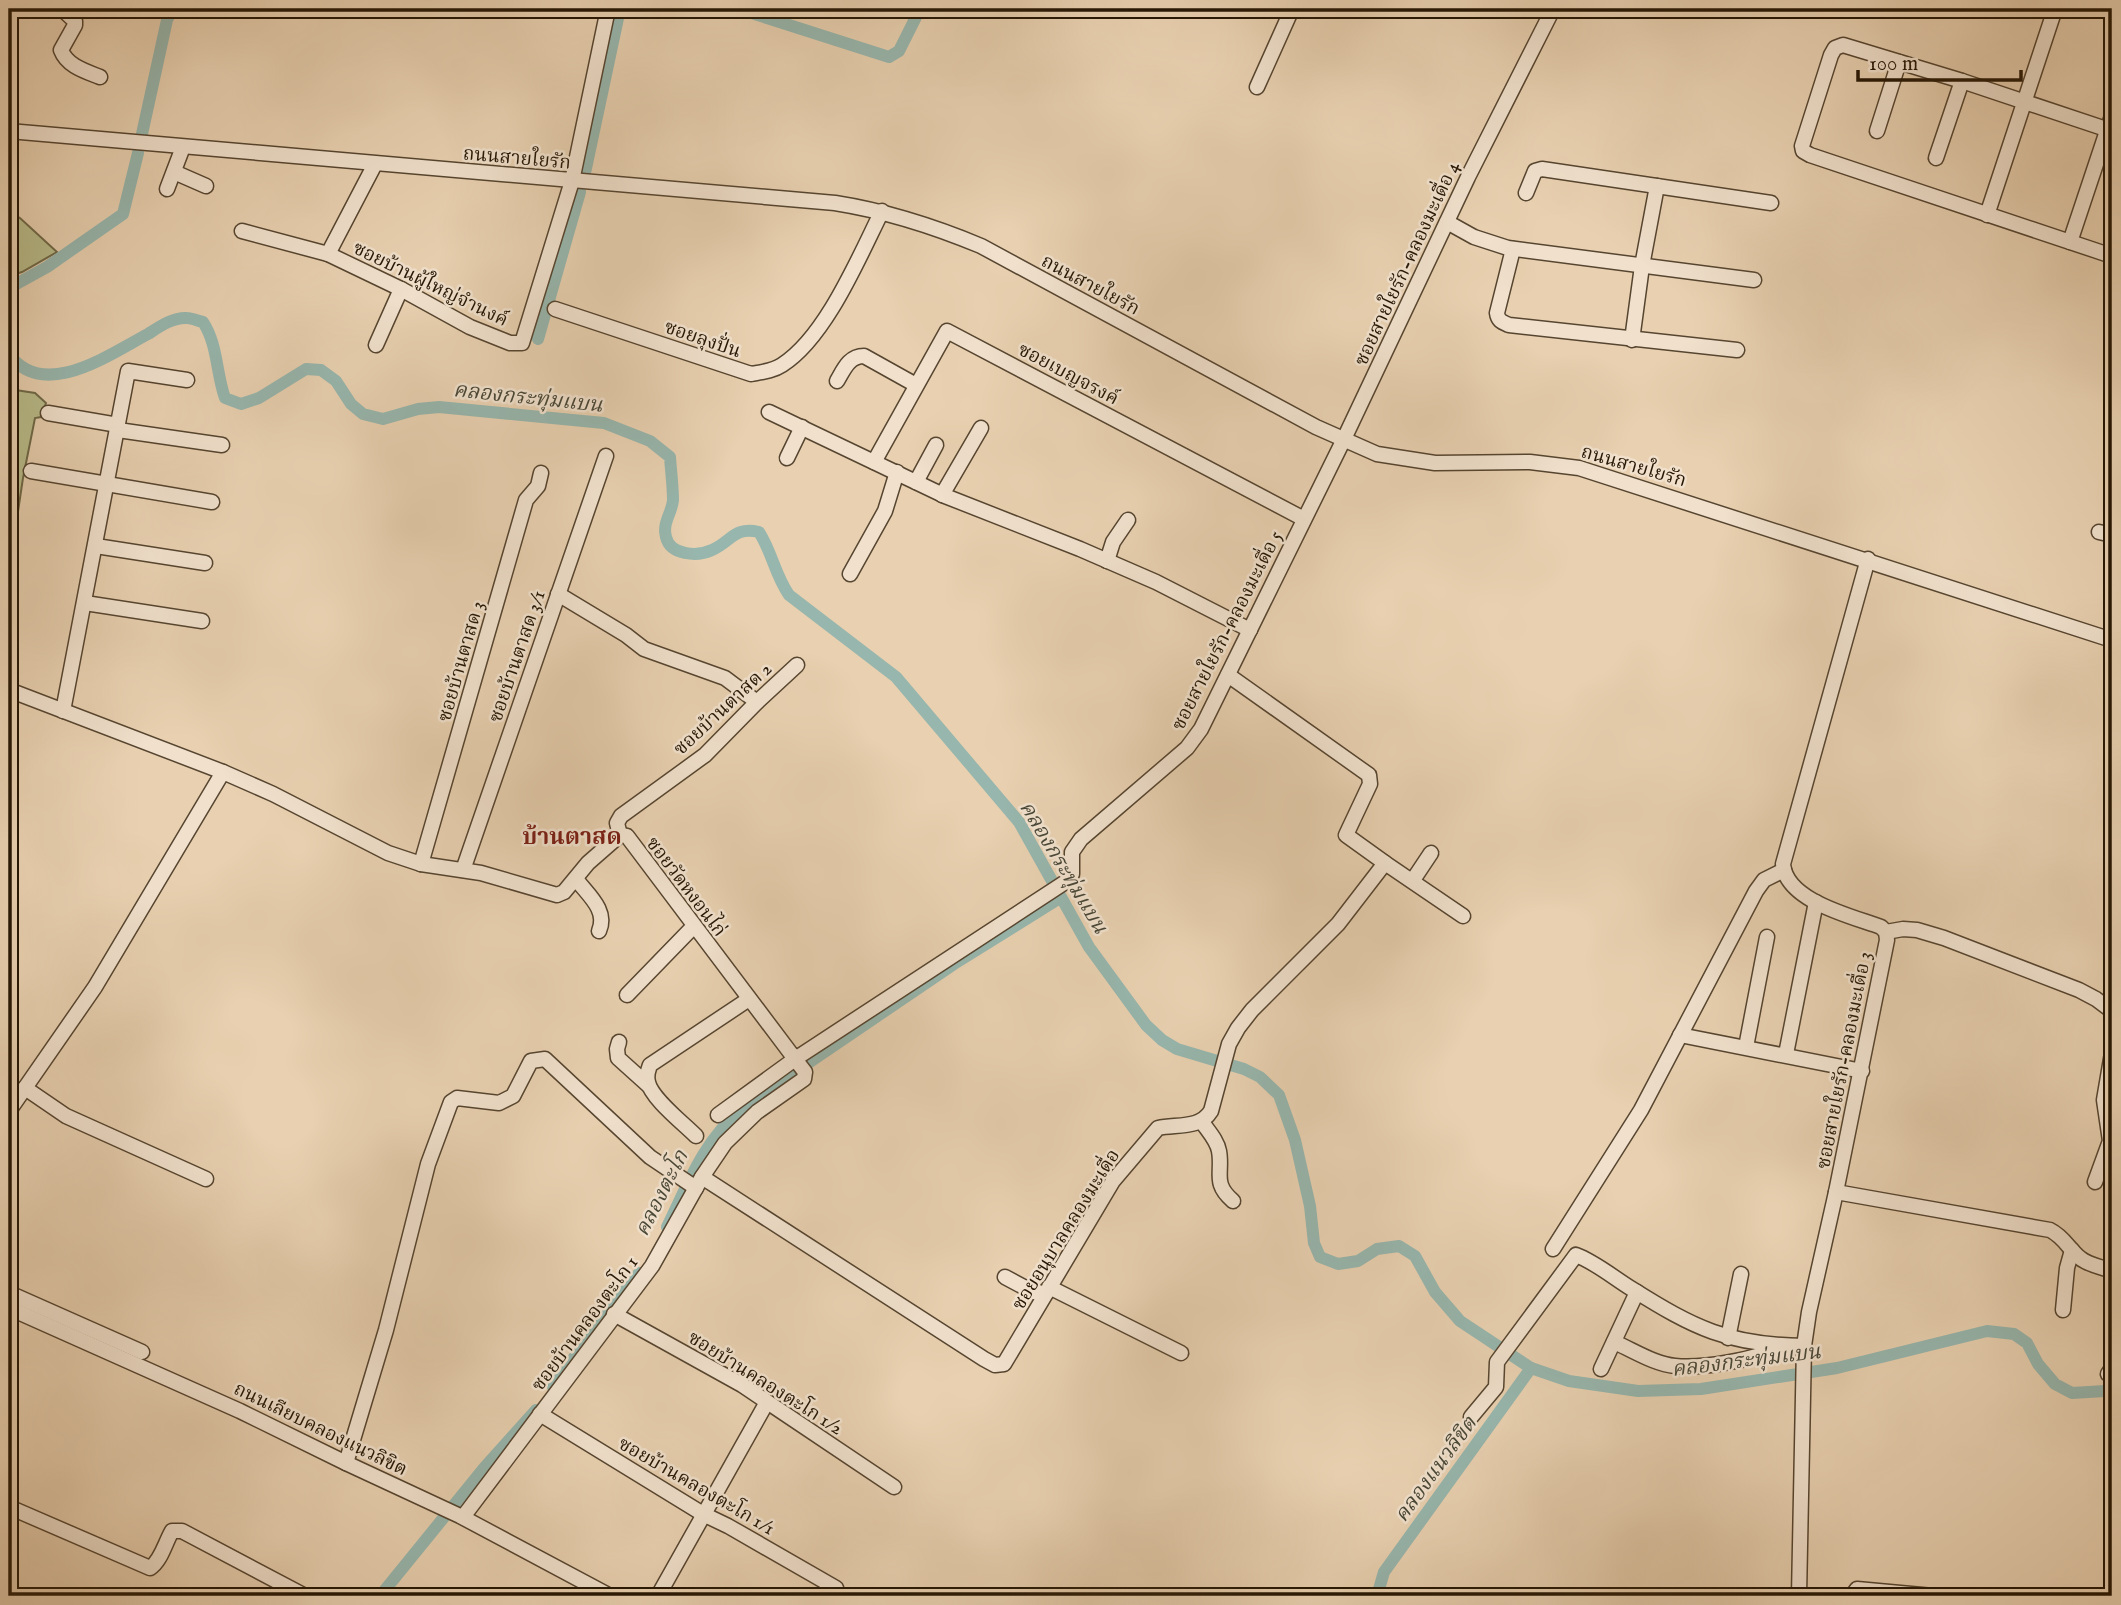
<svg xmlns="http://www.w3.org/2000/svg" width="2121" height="1605" font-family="'IM FELL English','Noto Serif Thai',serif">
<rect width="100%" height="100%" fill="#e8d0b0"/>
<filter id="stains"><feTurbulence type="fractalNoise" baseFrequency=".00286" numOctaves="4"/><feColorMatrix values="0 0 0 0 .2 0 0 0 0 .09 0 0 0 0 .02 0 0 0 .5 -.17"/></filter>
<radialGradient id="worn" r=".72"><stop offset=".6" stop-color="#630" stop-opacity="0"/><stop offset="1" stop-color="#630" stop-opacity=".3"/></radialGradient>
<g fill="#b8bb8a" stroke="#6f6948" stroke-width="2">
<polygon points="9,212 20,218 57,252 22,272 9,276"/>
<polygon points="9,389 35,393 46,403 41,417 35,418 23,478 9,572"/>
</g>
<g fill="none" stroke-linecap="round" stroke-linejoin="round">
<g stroke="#97b6ad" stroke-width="12">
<polyline points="739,9 889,57 899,51 920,9"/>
<polyline points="142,134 167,20 172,9"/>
<polyline points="585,173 620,9"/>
<polyline points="9,288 47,267 123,214 138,153"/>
<polyline points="9,294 9,310"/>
<polyline points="538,339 580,192"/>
<path d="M 9,354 C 43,402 110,354 148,334 C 159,327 173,317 187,318 C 192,318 198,321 203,322 C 218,345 216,373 225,398 L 241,404 L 259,398 L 306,369 L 321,370 L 336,381 L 351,404 L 363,414 L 383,419 L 418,409 L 439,407 L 604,423 L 650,441 L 670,457 C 671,472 673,486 673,500 C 672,513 662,523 666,537 C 670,555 697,557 712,550 C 731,542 734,526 759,532 C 772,552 775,575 789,595 L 896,677 L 1019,822 L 1089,947 L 1146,1025 L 1162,1040 L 1177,1049 L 1244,1069 L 1260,1077 L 1279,1095 L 1295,1140 L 1310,1206 L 1314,1243 L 1320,1257 L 1338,1264 L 1358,1261 L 1377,1249 L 1399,1246 L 1415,1256 L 1435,1292 L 1460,1321 L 1531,1368 L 1569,1381 L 1638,1391 L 1701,1389 L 1837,1368 L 1987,1331 L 2014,1334 L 2027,1343 L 2038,1364 L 2055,1384 L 2072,1393 L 2105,1391 L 2112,1393"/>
<path d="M 667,1227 C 690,1180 702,1144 742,1108 L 954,964 L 1060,898"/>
<polyline points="553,1387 603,1317 639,1273"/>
<polyline points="380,1596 484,1468 536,1410"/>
<polyline points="1377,1596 1384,1572 1531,1368"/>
</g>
<g stroke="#564530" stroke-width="17">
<g id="minor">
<path d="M 62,9 L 75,21 L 75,25 L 61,50 C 67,66 85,71 100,77"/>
<polyline points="1257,87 1292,9"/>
<path d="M 9,131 L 835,203 C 886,211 933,226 981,246 L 1316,427 L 1377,454 L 1435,463 L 1530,462 L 1579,468 L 2112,640"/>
<polyline points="1877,131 1899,62"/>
<polyline points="2112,131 1962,81 1843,45 1835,48 1831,55 1802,146 1803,151 1810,155 2112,256"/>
<polyline points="1936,158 1962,81"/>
<polyline points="174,172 206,186"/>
<polyline points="167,189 183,147"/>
<polyline points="1526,193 1535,171 1542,169 1771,203"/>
<polyline points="1987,215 2055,9"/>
<polyline points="1447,222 1474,237 1508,248 1754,280"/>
<polyline points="242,231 328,254 401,289 470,327 510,343 522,343 572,181 608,9"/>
<polyline points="2070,242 2112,116"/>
<path d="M 1513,249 L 1497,313 C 1498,321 1502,322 1509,325 L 1737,350"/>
<polyline points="328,254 375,164"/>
<path d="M 555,309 L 751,374 C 762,372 773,371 782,365 C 826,337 859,257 882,211"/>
<polyline points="1632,340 1642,266 1657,186"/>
<polyline points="376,345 401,289"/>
<path d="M 837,381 C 844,369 849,356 864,356 L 916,385"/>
<polyline points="769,412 945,496 1080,549 1156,582 1250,630"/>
<polyline points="48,413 118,425"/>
<polyline points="118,430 222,445"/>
<polyline points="787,458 802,427"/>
<polyline points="874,462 947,331 1304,519"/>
<polyline points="31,471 212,502"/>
<polyline points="916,482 936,445"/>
<polyline points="942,495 981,428"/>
<polyline points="2099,532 2112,535"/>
<polyline points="96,546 205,563"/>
<polyline points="1107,561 1113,542 1128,520"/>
<polyline points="850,574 885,511 897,472"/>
<polyline points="558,594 626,635 644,649 725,678 757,702"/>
<polyline points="85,603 202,621"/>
<polyline points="9,690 223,772 273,794 388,853 421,864 481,873 557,895 564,892 588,863 620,835 627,836 795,1059 1067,881 1072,874 1072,852 1081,839 1187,748 1201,729 1344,439 1468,177 1553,9"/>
<polyline points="63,711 128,371 187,380"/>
<polyline points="620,835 617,823 621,816 705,755 757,702 797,665"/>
<polyline points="1385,863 1463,916"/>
<polyline points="421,864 526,500 538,486 541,473"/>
<polyline points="463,870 606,456"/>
<path d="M 576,879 C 588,895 608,910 599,931"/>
<polyline points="1413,880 1431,853"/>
<polyline points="1886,932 1903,929 1917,930 1944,938 2079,990 2096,999 2112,1011"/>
<polyline points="627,995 693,927"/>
<polyline points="1680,1035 1862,1071"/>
<polyline points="619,1042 617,1049 618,1058 648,1085"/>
<polyline points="1746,1047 1767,937"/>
<polyline points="1786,1054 1816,902"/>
<polyline points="25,1088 66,1116 206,1179"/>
<polyline points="9,1111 95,987 223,772"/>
<path d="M 1202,1122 C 1208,1131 1217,1140 1219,1151 C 1223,1173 1212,1183 1233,1201"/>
<path d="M 696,1136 C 683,1123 651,1098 648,1082 C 646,1075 648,1071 650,1065 L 749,999"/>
<path d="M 702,1177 L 984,1359 L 995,1365 L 1004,1364 L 1113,1181 L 1158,1128 C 1177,1124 1200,1129 1211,1111 L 1229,1044 L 1238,1028 L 1252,1010 L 1338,924 L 1385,863 L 1346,835 L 1370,784 L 1369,775 L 1228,675"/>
<polyline points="2095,1182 2110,1141 2104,1100 2112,1053"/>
<path d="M 1836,1192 L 2050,1230 C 2064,1237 2068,1248 2080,1258 C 2088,1265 2102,1267 2112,1271"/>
<polyline points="1553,1249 1641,1110 1756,891 1764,880 1784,870"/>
<polyline points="1005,1277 1033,1292 1046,1293"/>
<polyline points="1049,1287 1181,1353"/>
<polyline points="9,1293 142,1352"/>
<polyline points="9,1308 240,1411 346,1463 460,1516 610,1596"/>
<polyline points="2063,1310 2067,1268 2072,1250"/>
<polyline points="614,1314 742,1385 894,1487"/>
<polyline points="1728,1338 1741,1274"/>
<path d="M 1614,1342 C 1633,1350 1654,1364 1675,1366 C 1702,1369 1758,1359 1781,1347"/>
<polyline points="1601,1369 1637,1292"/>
<polyline points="2108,1374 2112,1368"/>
<polyline points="540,1414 703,1514 728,1526 836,1588"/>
<path d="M 1471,1417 L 1496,1387 L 1497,1362 L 1576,1255 C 1595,1262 1614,1278 1632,1289 C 1694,1328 1728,1345 1804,1346"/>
<polyline points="346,1463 386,1330 428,1164 451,1102 457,1098 499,1103 513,1096 531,1061 545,1059 650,1157 696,1188"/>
<path d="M 9,1507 L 150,1568 C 161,1561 165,1543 172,1531 L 182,1531 L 305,1596"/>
<polyline points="463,1517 652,1266 702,1177 725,1143 757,1112 804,1079 805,1072 795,1059 718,1115"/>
<polyline points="658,1596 767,1402"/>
<path d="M 1799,1596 L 1804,1346 L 1809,1312 L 1836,1192 L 1887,940 L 1886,932 L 1881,927 C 1851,916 1786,901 1783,864 L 1868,559"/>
<polyline points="1852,1596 1857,1589 1933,1596"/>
</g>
</g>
<use href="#minor" stroke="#f0e0cc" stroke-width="14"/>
</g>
<g text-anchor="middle" stroke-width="5" stroke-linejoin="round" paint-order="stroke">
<g font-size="19" fill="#261705" stroke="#f0e0cc">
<text transform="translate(517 157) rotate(5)" y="7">ถนนสายใยรัก</text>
<text transform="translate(1406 263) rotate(-65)" y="7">ซอยสายใยรัก-คลองมะเดื่อ 4</text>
<text transform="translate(431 283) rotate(26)" y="7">ซอยบ้านผู้ใหญ่จำนงค์</text>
<text transform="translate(1091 284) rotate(28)" y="7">ถนนสายใยรัก</text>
<text transform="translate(703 338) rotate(19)" y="7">ซอยลุงปั่น</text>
<text transform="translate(1069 373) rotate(28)" y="7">ซอยเบญจรงค์</text>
<text transform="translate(1634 465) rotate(16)" y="7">ถนนสายใยรัก</text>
<text transform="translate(1226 630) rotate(-63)" y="7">ซอยสายใยรัก-คลองมะเดื่อ 5</text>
<text transform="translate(516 656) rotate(-71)" y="7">ซอยบ้านตาสด 3/1</text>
<text transform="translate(460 661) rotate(-74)" y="7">ซอยบ้านตาสด 3</text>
<text transform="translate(722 708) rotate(-43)" y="7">ซอยบ้านตาสด 2</text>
<text transform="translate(687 886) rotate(53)" y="7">ซอยวัดหงอนไก่</text>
<text transform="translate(1843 1060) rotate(-79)" y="7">ซอยสายใยรัก-คลองมะเดื่อ 3</text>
<text transform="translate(1065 1229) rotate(-58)" y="7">ซอยอนุบาลคลองมะเดื่อ</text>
<text transform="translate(584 1323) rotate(-53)" y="7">ซอยบ้านคลองตะโก 1</text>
<text transform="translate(766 1382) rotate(32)" y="7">ซอยบ้านคลองตะโก 1/2</text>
<text transform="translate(321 1428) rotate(26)" y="7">ถนนเลียบคลองแนวลิขิต</text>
<text transform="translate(697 1485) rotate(30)" y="7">ซอยบ้านคลองตะโก 1/1</text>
</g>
<g font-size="21" font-style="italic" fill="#484737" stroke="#f0e0cc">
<text transform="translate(528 397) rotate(6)" y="7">คลองกระทุ่มแบน</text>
<text transform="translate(1064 867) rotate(59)" y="7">คลองกระทุ่มแบน</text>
<text transform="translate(661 1193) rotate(-63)" y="7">คลองตะโก</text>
<text transform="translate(1746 1360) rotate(-7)" y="7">คลองกระทุ่มแบน</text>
<text transform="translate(1435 1469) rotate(-54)" y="7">คลองแนวลิขิต</text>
</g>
<g font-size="23" font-weight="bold" fill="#7a1f14" stroke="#f0e0cc">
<text x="572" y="844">บ้านตาสด</text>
</g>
</g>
<rect width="2121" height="1605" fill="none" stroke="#e8d0b0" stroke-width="35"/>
<rect x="10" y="10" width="2100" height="1584" fill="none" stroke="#261705" stroke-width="3.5"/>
<rect x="18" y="18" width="2086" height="1570" fill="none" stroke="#261705" stroke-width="2"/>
<path d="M1858 70v10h163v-10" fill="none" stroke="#261705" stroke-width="3.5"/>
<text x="1869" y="70" font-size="21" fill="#261705" stroke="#f0e0cc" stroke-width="5" paint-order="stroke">100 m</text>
<rect width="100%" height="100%" filter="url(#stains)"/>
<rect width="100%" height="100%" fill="url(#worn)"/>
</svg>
